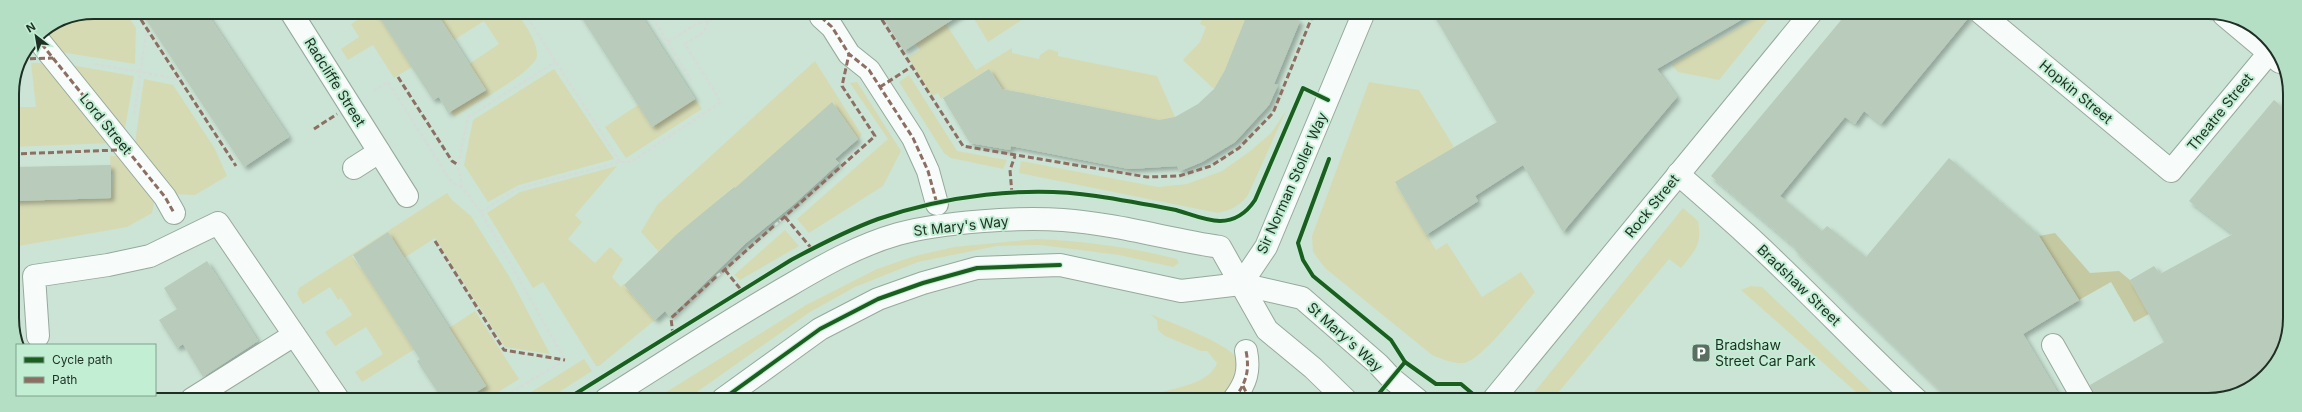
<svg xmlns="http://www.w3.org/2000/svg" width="2302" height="412" font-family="Inter,sans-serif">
<defs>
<filter id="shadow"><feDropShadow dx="3.5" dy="3.5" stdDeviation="2" flood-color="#0004"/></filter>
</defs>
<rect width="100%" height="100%" fill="#cce4d5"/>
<g fill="#d6dab3">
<polygon points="94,12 125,12 136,28 135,64 54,51 40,33 63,18"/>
<polygon points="355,12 376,12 417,64 394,78 373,45 348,60 341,49 359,37 351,24 359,19"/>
<path d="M 431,12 L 517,12 C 524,24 538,41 537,56 C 536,71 469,107 454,117 L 451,111 L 485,90 L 469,64 L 499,44 L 484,21 L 454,40 L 439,17 Z"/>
<polygon points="970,12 1034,12 988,42"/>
<polygon points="1205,12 1248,12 1228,65 1214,89 1183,60 1200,42 1206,27 1200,24"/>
<polygon points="1766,13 1773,13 1719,80 1678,72 1672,65"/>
<polygon points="946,24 976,70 1012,48 1012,53 1039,59 1040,55 1049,49 1058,52 1058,56 1157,76 1175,117 1147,123 1137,116 1036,95 1027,140 1004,92 989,69 941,99 938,93 932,96 908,57 920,50 915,42"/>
<polygon points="815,61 862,135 858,139 832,102 766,222 733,187 659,252 641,232 657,205"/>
<polygon points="31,63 47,63 111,143 12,147 12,107 36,107"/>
<polygon points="65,64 134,76 124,134"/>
<polygon points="554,69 614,159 519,185 488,202 464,165 473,120"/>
<polygon points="909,75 957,151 1007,160 1003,169 951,158 944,153 899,82"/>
<polygon points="144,79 173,85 215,149 227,176 195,195 171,194 134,150"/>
<polygon points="857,82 901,151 883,186 809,233 797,219 888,139 850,83"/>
<path d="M 1369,82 L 1419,90 L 1454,147 L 1395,183 L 1436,250 L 1447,243 L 1482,297 L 1521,272 L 1535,292 C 1522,307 1481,361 1464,363 C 1453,364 1442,359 1432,355 L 1325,268 L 1313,252 L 1312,236 Z"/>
<polygon points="695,99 702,109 626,158 605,127 638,105 652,126"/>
<path d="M 1286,111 L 1248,195 C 1240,206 1231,210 1218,213 L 1019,173 L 1021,161 L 1158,187 L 1187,184 L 1222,171 L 1249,152 L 1271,133 Z"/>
<polygon points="110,156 124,156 155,198 152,213 127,227 13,247 13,201 112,198 113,174 111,174"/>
<polygon points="617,166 575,215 582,222 568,239 595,263 610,247 623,259 612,277 621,287 623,284 655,320 599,366 596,366 543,282 533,288 487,213 520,192"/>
<polygon points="447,193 452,200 471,216 509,276 550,354 505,347 435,238 404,258 388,232 352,256 360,268 365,265 402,323 398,326 405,336 418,347 362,382 355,372 383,354 366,327 335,346 325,332 352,315 341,298 338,300 330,287 303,304 297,294 299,288"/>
<path d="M 1683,208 L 1698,221 C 1702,246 1696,249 1681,268 L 1669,259 L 1552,400 L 1528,400 Z"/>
<polygon points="785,230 799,246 740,280 734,275"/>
<path d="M 1036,239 C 1084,241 1130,247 1177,259 L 1179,263 L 1173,267 L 1119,255 L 1040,245 L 997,246 L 918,262 L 855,287 L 810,312 L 687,399 L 655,399 L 806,305 L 877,269 L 915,256 L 954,247 Z"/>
<polygon points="1751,286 1762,287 1880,400 1865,400 1741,290"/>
<polygon points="475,311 519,379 487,399 465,399 486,386 454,336 446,330"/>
<path d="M 1150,314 C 1171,323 1236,345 1242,365 L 1224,400 L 1152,400 L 1155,394 C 1173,388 1210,384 1217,363 L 1207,351 L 1201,351 L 1165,336 L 1158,330 L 1157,320 Z"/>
<polygon points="584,359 592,371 548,399 520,399"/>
<polygon points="107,395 151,395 143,399 107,399"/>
</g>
<polygon fill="#c5c9a1" points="2055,233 2090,273 2119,271 2130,280 2149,314 2134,322 2111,282 2079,300 2039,236"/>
<g fill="#b9cbba" filter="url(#shadow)">
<polygon points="141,12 206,12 289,137 244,167"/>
<polygon points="376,12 436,12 486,90 448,113 439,97 433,100"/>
<polygon points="578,12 639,12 695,99 652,127"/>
<polygon points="880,12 964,12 904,51"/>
<polygon points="1248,12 1284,12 1300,21 1274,84 1278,85 1269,105 1235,142 1202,162 1180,171 1177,166 1129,169 1011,146 1010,150 970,143 943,98 989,69 1002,89 1159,120 1175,117 1198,104 1214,89 1225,70"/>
<polygon points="1432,12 1506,12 1753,13 1657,69 1677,97 1563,232 1523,165 1475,196 1478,201 1426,235 1395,182 1497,122"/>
<polygon points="1847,13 1969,13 1969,17 1881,124 1864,111 1855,124 1845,117 1780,196 1822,231 1827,226 1866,257 1949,158 2037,233 2079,300 2023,334 2062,400 1950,400 1795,250 1796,248 1711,176"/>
<polygon points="2274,100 2288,112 2289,329 2279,359 2262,380 2239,394 2208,400 2096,400 2090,385 2164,342 2130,280 2154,266 2160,274 2233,234 2189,201"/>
<polygon points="832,102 858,139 835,159 839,163 793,205 746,243 670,317 665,311 655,320 624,285 677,234 734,187 735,188"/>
<polygon points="111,165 111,198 13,201 12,167"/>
<polygon points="388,232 486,386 465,399 442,399 417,361 420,359 353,255"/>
<polygon points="207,261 258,341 203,377 183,344 177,348 159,320 177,309 164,288"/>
</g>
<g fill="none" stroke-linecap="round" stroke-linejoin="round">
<g stroke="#96a99d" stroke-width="24">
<g id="minor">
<polyline points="291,12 407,196"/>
<polyline points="1981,13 2171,171 2269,53"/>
<polyline points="2224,15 2280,62"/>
<polyline points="821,17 832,27 849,54 869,70 913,138 928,171 937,204"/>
<polyline points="36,37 165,197 174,213"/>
<polyline points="354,168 379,152"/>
<path d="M 1678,174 C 1701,194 1724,214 1746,234 C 1805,288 1859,346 1917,400"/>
<polyline points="1241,284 1266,247 1364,12"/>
<polyline points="38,336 34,276 108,265 150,256 218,223 338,399"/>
<polyline points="2053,345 2084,400"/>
<polyline points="192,399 294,335"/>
<path d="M 1234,399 C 1246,383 1250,371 1246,351"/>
<polyline points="1493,400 1811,13"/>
</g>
</g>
<g stroke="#96a99d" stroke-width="24">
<g id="major">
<path d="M 606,399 C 667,361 727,321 790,285 C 824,265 859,245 898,234 C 943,222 1016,217 1063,220 C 1117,224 1167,239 1220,247 L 1267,330 L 1313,368 L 1346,400"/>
<polyline points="723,399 820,329 878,299 923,283 977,268 1060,265 1181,291 1241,284 1302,298 1378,364 1391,378 1418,400"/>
</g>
</g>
<g stroke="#d5dcd8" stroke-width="2.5" stroke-dasharray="4 2" stroke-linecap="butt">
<polyline points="524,12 620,162"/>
<polyline points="649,12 691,80"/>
<polyline points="668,42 698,23 708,22 724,12"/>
<polyline points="95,64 179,79"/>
<polyline points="373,91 388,82 452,183 462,187"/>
<polyline points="134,114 147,29"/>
<polyline points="481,212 517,189 620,162 631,162 721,102 685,44 704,32 708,22"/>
<polyline points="775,225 781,220"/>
<polyline points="717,276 722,272"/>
<polyline points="500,399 565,360 481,212 462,187 458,165 468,117 555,62"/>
</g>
<use href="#minor" stroke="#f7fbf9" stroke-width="22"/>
<use href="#major" stroke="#f7fbf9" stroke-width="22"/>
<g stroke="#8d6e63" stroke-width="3" stroke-dasharray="6 3" stroke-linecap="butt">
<polyline points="136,12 236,166"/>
<polyline points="877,12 963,146 1147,177 1179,176 1211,166 1239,148 1273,113 1314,12"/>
<polyline points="821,17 832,27 849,54 869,70 913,138 928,171 937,204"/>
<polyline points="36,37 165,197 174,213"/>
<polyline points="21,59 53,58"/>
<polyline points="398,77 452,161 458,165"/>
<polyline points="880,87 911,67"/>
<polyline points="314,129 337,114"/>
<polyline points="12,154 118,150 125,147"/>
<polyline points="1012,194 1010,170 1015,156"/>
<polyline points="785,217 812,249"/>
<polyline points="781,220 875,136 842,86 849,54"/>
<polyline points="435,241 504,350 565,360"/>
<polyline points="725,270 742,291"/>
<polyline points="722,272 775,225"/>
<polyline points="673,335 671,318 717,276"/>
<polyline points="1243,386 1250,400"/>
<path d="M 1234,399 C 1246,383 1250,371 1246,351"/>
</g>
<g stroke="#c2eed3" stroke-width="6">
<g id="cycleway">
<polyline points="1329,159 1298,243 1303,260 1313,276 1391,340 1405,362 1436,384 1461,384 1480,400"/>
<path d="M 567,399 L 791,260 C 819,245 848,230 878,219 C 945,196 1026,185 1096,196 C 1123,200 1150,205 1176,210 C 1190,214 1206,221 1220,221 C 1236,221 1247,212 1255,200 L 1303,88 L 1328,100"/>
<polyline points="723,399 820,329 878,299 923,283 977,268 1060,265"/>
<polyline points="1380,400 1376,397 1405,362"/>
</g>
</g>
<use href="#cycleway" stroke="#1b5e20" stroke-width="4"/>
</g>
<defs>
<g id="parking-square" transform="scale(1)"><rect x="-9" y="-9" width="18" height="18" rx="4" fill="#5b6e62" stroke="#c2eed3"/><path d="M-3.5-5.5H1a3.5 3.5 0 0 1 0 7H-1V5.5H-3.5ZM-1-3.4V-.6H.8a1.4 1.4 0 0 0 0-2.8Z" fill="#fff"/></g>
</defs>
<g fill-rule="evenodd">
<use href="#parking-square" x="1701" y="353"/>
</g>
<g text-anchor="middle" stroke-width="4" stroke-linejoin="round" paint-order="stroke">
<g font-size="14" fill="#1e2f24" stroke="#c2eed3">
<text transform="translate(335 82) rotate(58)" y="5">Radcliffe Street</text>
<text transform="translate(2076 92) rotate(40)" y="5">Hopkin Street</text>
<text transform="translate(2220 112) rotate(-51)" y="5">Theatre Street</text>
<text transform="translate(106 124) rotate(51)" y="5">Lord Street</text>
<text transform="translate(1292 183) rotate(-66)" y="5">Sir Norman Stoller Way</text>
<text transform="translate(1652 206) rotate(-51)" y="5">Rock Street</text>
<text transform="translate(961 226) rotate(-6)" y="5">St Mary's Way</text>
<text transform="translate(1799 285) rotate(44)" y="5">Bradshaw Street</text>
<text transform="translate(1345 337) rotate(42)" y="5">St Mary's Way</text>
</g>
<g font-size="14" fill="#1e2f24" stroke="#c2eed3" text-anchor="start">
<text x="1715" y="350">Bradshaw<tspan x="1715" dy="16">Street Car Park</tspan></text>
</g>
</g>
<path d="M0 0H2302V412H0ZM94 19H2208A75 75 0 0 1 2283 94V318A75 75 0 0 1 2208 393H94A75 75 0 0 1 19 318V94A75 75 0 0 1 94 19Z" fill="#b5dfc5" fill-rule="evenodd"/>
<path fill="none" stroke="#1e2f24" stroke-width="2" d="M94 19H2208A75 75 0 0 1 2283 94V318A75 75 0 0 1 2208 393H94A75 75 0 0 1 19 318V94A75 75 0 0 1 94 19Z"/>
<rect x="16" y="344" width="140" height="52" fill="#c2eed3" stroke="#80a28d"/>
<rect x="24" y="357" width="20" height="6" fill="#1b5e20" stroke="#80a28d"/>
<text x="52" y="364" font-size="12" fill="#1e2f24">Cycle path</text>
<rect x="24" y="377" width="20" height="6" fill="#8d6e63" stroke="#80a28d"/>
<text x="52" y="384" font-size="12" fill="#1e2f24">Path</text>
<g transform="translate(36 36) rotate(329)" stroke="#c2eed3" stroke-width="3" paint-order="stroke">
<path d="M0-3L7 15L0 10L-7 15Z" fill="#1e2f24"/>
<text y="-6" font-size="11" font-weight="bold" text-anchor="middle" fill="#1e2f24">N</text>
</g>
</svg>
